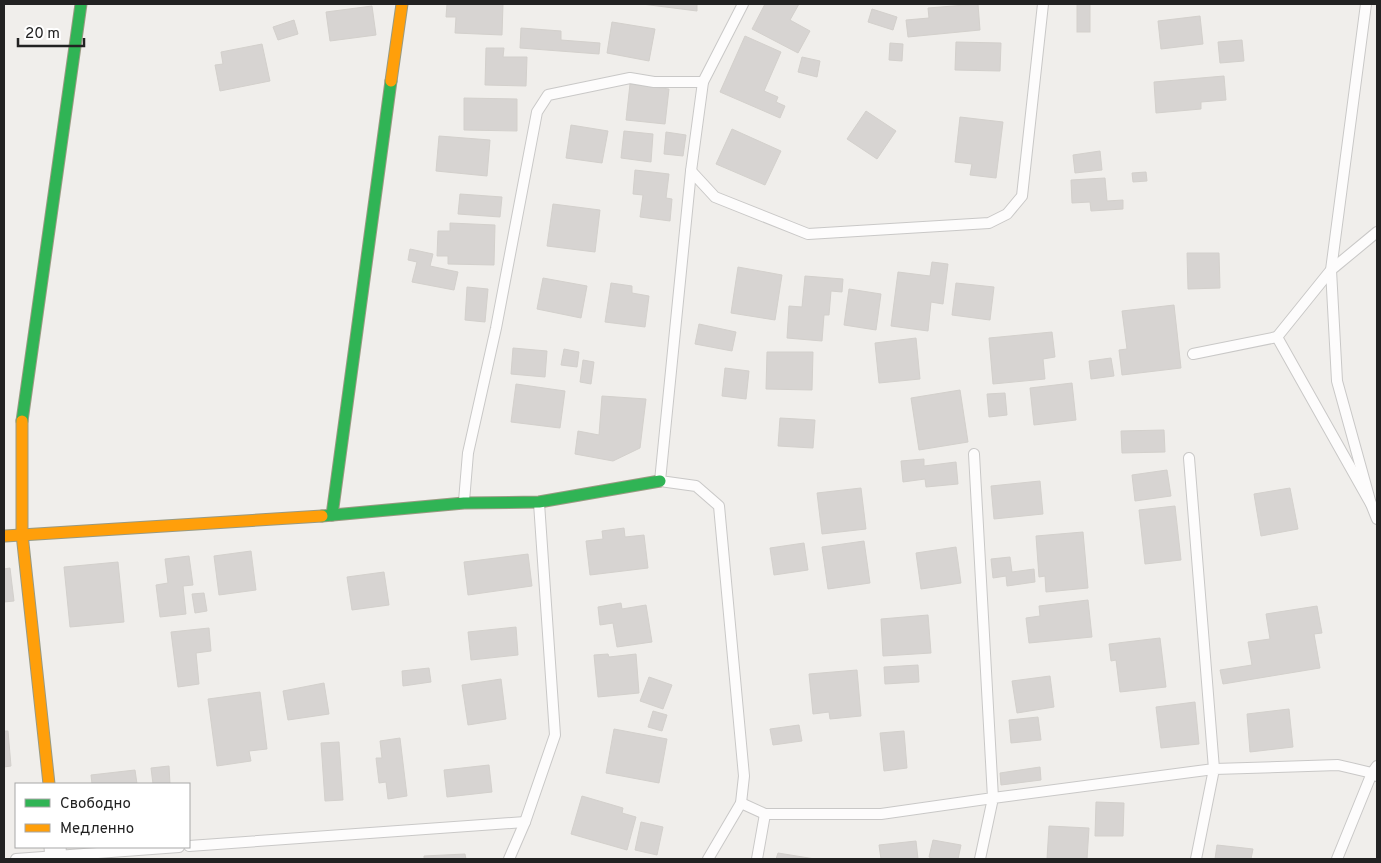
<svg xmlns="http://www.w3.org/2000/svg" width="1381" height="863" font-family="Overpass,sans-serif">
<rect width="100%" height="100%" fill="#f0eeeb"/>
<g fill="#d7d4d2" stroke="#d3d0cc">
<polygon points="447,4 503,4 502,35 455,33 456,17 446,17"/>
<polygon points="642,4 697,4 697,11"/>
<polygon points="765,4 799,4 790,20 810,31 798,53 752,29"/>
<polygon points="978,4 980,30 908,37 906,20 929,18 928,8"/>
<rect x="1077" y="4" width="13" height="28"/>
<polygon points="372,6 376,35 330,41 326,12"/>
<polygon points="872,9 897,17 893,30 868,22"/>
<polygon points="1200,16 1203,44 1161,49 1158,21"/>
<polygon points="294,20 298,34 278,40 273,27"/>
<polygon points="612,22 655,29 649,61 607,53"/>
<polygon points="521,28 561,31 561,40 600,43 599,54 520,48"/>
<polygon points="745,36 781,52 764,91 778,97 776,102 785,106 780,118 720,92"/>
<polygon points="1242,40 1244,61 1220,63 1218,42"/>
<polygon points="956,42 1001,43 1000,71 955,70"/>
<polygon points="890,43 903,44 902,61 889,60"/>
<polygon points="262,44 270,81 220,91 215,65 223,64 221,52"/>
<polygon points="486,48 504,48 503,57 527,57 526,86 485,85"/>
<polygon points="802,57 820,61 817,77 798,72"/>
<polygon points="1224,76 1226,100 1201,102 1201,109 1156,113 1154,82"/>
<polygon points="630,84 669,89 665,124 626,120"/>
<polygon points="464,98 517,99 517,131 464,130"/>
<polygon points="866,111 896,131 877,159 847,139"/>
<polygon points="960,117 1003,122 996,178 970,175 972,164 955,162"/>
<polygon points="571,125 608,131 602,163 566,158"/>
<polygon points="732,129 781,151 765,185 716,164"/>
<polygon points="624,131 653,134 651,162 621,158"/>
<polygon points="666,132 686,135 683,156 664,154"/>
<polygon points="439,136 490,140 487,176 436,171"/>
<polygon points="1100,151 1102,170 1075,173 1073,155"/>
<polygon points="635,170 669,174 666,198 672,199 670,221 640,217 643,195 633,194"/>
<polygon points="1146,172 1147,181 1133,182 1132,173"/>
<polygon points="1105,178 1107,201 1123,200 1123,209 1091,211 1090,202 1072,203 1071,180"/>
<polygon points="460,194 502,197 500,217 458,214"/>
<polygon points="553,204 600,210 595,252 547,246"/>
<polygon points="450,223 495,225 494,265 448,264 448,256 437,256 438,231 450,231"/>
<polygon points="410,249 433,254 430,266 458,272 454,290 412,282 417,262 408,260"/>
<polygon points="1187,253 1219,253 1220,288 1188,289"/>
<polygon points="932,262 948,264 943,304 931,302 928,331 891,326 898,272 930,276"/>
<polygon points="738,267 782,275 775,320 731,313"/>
<polygon points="805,276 843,279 842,292 831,291 829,315 824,315 822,341 787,338 789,306 802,307"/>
<polygon points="543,278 587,286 581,318 537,309"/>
<polygon points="611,283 632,286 632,293 649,296 645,327 605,322"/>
<polygon points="956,283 994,287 990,320 952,315"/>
<polygon points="467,287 488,289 485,322 465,320"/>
<polygon points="849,289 881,294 876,330 844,325"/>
<polygon points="1174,305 1181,368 1122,375 1119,350 1127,349 1122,311"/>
<polygon points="699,324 736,332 732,351 695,344"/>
<polygon points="1052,332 1055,357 1043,359 1045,379 993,384 989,338"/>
<polygon points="916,338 920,379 879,383 875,343"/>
<polygon points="513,348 547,351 545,377 511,374"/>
<polygon points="564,349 579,352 577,367 561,365"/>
<polygon points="767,352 813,352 812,390 766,389"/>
<polygon points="1111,358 1114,376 1091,379 1089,361"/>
<polygon points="583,360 594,362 591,384 580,382"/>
<polygon points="725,368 749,371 746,399 722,396"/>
<polygon points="1072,383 1076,420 1034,425 1030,388"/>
<polygon points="516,384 565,391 560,428 511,422"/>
<polygon points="960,390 968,442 919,450 911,398"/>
<polygon points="1005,393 1007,415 989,417 987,394"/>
<polygon points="602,396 646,399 640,448 613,461 575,454 578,431 599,435"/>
<polygon points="780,418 815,420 813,448 778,446"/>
<polygon points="1164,430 1165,452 1122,453 1121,431"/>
<polygon points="924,459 924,466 956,462 958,484 926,487 925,479 903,482 901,461"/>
<polygon points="1167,470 1171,496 1135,501 1132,475"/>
<polygon points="1040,481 1043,514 994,519 991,486"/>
<polygon points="861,488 866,529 822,534 817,493"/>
<polygon points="1290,488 1298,529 1261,536 1254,494"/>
<polygon points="1175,506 1181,560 1145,564 1139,510"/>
<polygon points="624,528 625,537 644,535 648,568 590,575 586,541 603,539 602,531"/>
<polygon points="1083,532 1088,588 1046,592 1045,576 1039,577 1036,536"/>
<polygon points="864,541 870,583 828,589 822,547"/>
<polygon points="804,543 808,570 774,575 770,548"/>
<polygon points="956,547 961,583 921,589 916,553"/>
<polygon points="251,551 256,590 219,595 214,556"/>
<polygon points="528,554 532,586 468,595 464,562"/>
<polygon points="189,556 193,585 183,586 186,614 160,617 156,585 168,583 165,559"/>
<polygon points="1010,557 1012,572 1034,569 1035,582 1007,586 1006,576 993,578 991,559"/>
<polygon points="118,562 124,622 70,627 64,567"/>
<polygon points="10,568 14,601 4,602 4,569"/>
<polygon points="384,572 389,605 352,610 347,577"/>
<polygon points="204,593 207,611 195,613 192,594"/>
<polygon points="1088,600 1092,637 1029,643 1026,618 1040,616 1039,606"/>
<polygon points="621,603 622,609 646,605 652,642 617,647 613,623 600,625 598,607"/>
<polygon points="1317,606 1322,633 1314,634 1320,668 1223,684 1220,670 1252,665 1248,642 1270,639 1266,614"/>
<polygon points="928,615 931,653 883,656 881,619"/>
<polygon points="516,627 518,655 471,660 468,632"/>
<polygon points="209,628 211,651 196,653 199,684 178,687 171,632"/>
<polygon points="1160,638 1166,687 1120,692 1116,660 1111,661 1109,644"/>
<polygon points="608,654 609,657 636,654 639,693 598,697 594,655"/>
<polygon points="918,665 919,682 885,684 884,667"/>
<polygon points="429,668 431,682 403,686 402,671"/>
<polygon points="857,670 861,716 830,719 829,712 813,714 809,674"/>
<polygon points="1050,676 1054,707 1017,713 1012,681"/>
<polygon points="649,677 672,685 663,709 640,701"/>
<polygon points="501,679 506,719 468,725 462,685"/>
<polygon points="324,683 329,714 288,720 283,691"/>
<polygon points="260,692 267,749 249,751 251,761 217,766 208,699"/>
<polygon points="1195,702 1199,744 1161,748 1156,707"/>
<polygon points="1289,709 1293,747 1250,752 1247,714"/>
<polygon points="653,711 667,715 662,731 648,727"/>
<polygon points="1038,717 1041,740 1011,743 1009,720"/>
<polygon points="799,725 802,741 773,745 770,729"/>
<polygon points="614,729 667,739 659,783 606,773"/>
<polygon points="4,731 8,731 11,766 4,767"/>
<polygon points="904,731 907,768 884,771 880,733"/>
<polygon points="400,738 407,796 388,799 386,782 379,783 376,758 382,758 380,741"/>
<polygon points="339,742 343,800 325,801 321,743"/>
<polygon points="489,765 492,792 447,797 444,770"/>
<polygon points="169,766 170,784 153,784 151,768"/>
<polygon points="1040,767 1041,780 1001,785 1000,773"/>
<polygon points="135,770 137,784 92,784 91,775"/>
<polygon points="582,796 623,808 622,813 636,817 627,850 571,834"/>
<polygon points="1096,802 1124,803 1123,836 1095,836"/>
<polygon points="641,822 663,827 657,855 635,850"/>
<polygon points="1049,826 1089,828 1087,859 1047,859"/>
<polygon points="933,840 961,845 958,859 934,859 929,857"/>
<polygon points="916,841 918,859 881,859 879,845"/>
<polygon points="1217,845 1253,849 1251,859 1215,859"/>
<polygon points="778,853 815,859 776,859"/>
<polygon points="465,854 466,859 424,859 424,856"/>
</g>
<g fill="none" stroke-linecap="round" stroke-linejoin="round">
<g stroke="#c9c8c7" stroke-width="12">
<g id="lane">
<polyline points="691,171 715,197 808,234 989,223 1007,214 1022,196 1043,4"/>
<polyline points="1277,337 1331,270 1366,4"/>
<polyline points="1193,354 1277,337 1371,504 1377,519"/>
<polyline points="464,501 468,453 496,328 537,112 548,95 630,78 654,82 703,82"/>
<polyline points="1371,504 1337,381 1331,270 1377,232"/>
<polyline points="741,803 765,814 881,814 993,798 974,454"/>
<polyline points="189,846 525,822"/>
<polyline points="16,859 179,847"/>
<polyline points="509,859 525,822 555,735 539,503"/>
<polyline points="708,859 741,803 744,776 719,506 696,486 660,481 691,171 703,82 743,4"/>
<polyline points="757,859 765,814"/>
<polyline points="980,859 993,798 1214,769 1189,458"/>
<polyline points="1196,859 1214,769 1338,765 1372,773 1377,766"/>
<polyline points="1337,859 1372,773 1377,776"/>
</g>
</g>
<g stroke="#c9c8c7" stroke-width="23">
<polyline id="street" points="55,847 56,859"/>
</g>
<g stroke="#999a82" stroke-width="13">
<g id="fast">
<polyline points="22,421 81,4"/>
<polyline points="332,515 391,81"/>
<polyline points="322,516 464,503 539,502 660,481"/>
</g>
</g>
<g stroke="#999a82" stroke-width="13">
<g id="slow">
<polyline points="391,81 402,4"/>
<polyline points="22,421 22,534 49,784"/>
<polyline points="5,536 322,516"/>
</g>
</g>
<use href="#lane" stroke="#fdfcfc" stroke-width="10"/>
<use href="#street" stroke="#fdfcfc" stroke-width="21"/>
<use href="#fast" stroke="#30b455" stroke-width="11"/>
<use href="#slow" stroke="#ff9f0a" stroke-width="11"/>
</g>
<rect width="1381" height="863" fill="none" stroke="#222222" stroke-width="10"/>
<rect x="15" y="783" width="175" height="65" fill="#ffffff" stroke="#a7a7a7"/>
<rect x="25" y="799" width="25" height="8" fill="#30b455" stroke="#a7a7a7"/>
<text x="60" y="808" font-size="15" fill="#222222">Свободно</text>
<rect x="25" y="824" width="25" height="8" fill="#ff9f0a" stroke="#a7a7a7"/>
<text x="60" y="833" font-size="15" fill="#222222">Медленно</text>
<path d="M18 38v8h66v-8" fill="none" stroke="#222222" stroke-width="2.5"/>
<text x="25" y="38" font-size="15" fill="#222222" stroke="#ffffff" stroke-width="4" paint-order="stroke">20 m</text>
</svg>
